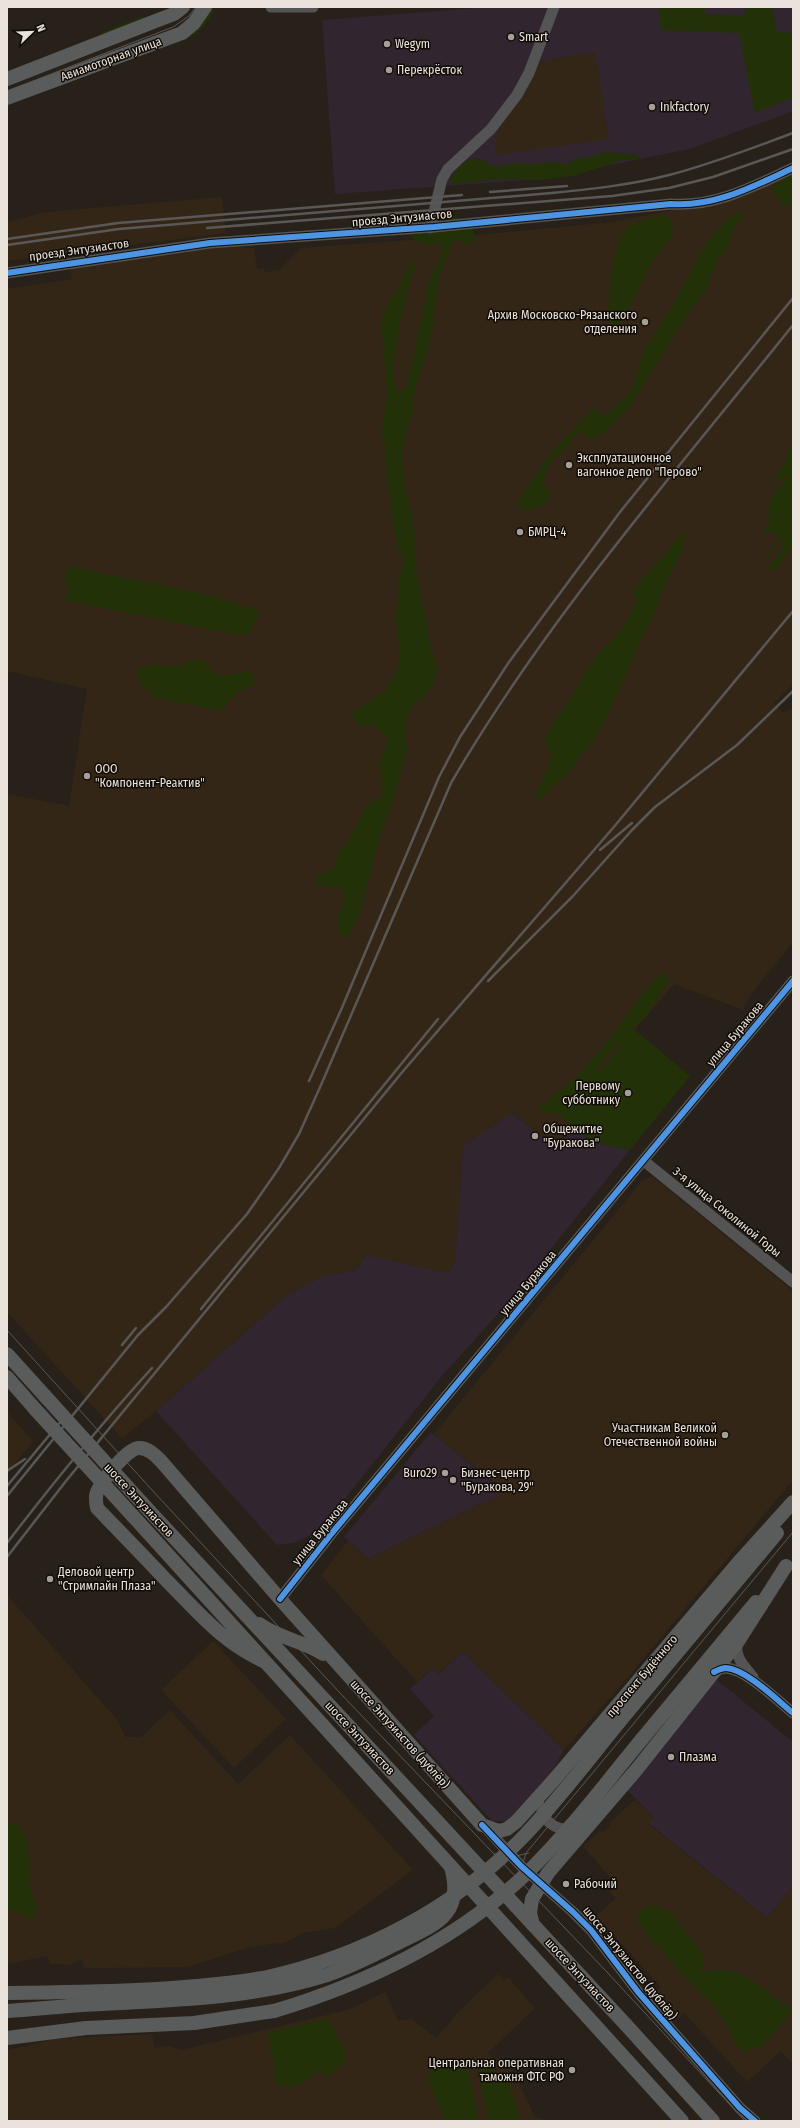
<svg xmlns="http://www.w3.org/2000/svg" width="800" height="2128" font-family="'Fira Sans Condensed',sans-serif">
<rect width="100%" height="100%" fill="#27211a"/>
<g fill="#312530">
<polygon points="488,7 793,7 793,111 690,149 541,179 335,194 322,20"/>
<polygon points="512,1113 556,1147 576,1128 592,1142 630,1150 506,1305 441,1377 315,1537 310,1535 297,1542 277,1545 156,1411 287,1295 325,1275 354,1271 367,1255 448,1273 455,1260 463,1146"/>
<polygon points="431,1432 492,1482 499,1495 368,1559 344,1537"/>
<polygon points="463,1652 564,1750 549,1777 506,1821 492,1821 414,1735 434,1716 410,1689 433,1668 439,1674"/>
<polygon points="717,1680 793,1742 793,1886 767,1918 648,1823 654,1818 627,1790"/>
</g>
<g fill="#342617">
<polygon points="595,52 609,139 495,155 495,136 540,61"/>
<polygon points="793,170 793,684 774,703 783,713 793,707 793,942 751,994 743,1010 674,984 560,1117 576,1128 556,1147 512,1113 463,1146 455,1260 448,1273 367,1255 354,1271 325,1275 287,1295 156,1411 122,1438 7,1312 7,794 69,806 87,689 7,671 7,289 72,279 70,268 221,246 254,248 257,269 264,268 264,272 279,270 301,248 479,235 612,222 689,207"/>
<polygon points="222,197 226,233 7,261 7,222 46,212"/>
<polygon points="652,1176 793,1291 793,1480 618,1689 564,1750 463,1652 438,1674 432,1668 417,1682 321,1575 348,1541 368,1559 499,1495 492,1482 434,1434 641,1182"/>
<polygon points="7,1412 33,1441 7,1474"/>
<polygon points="7,1595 119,1722 125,1737 141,1737 170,1710 238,1784 290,1735 413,1870 335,1928 303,1933 286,1942 250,1947 188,1967 84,1968 82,1959 70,1965 50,1964 47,1956 7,1964"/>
<polygon points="213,1641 286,1719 234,1768 161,1690"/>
<polygon points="635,1800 654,1817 648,1824 767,1918 793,1886 793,2065 781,2051 747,2082 684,2013 677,2019 654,1993 661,1987 596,1916 616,1898 610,1892 617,1885 583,1846 600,1831 602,1833 611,1825 609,1823"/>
<polygon points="498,1974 504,1980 508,1977 535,2008 488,2053 496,2061 500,2057 516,2076 534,2116 547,2121 7,2121 7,2050 56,2039 152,2034 155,2048 170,2046 181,2050 351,2009 385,1992 398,2020 412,2019 436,2038 460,2010"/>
</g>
<g fill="#223108" fill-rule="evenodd">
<path d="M 211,7 L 214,10 C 205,29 189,42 168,45 Z"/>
<polygon points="658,7 705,7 705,14 744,15 746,7 772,7 777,32 793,33 793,97 755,113 739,33 661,30"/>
<polygon points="141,17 148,17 97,40 103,32"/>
<path d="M 605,152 L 638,155 L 640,159 L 623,160 L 573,176 L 540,180 L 497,179 L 455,184 L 451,183 L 449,180 C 454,174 461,163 468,160 C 480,154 484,165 496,166 C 503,166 510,164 517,163 C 521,163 526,164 530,164 C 544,164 551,159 566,164 L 577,158 L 590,157 Z"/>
<polygon points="789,175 793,179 793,201 785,207 771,189"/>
<path d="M 738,213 L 742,213 L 744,216 L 736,226 L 725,251 L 718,258 L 706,290 L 692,308 L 625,413 L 599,436 L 591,439 L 584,434 L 576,433 L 567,448 L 553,459 L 543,478 L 544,485 L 552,495 C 547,505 530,514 520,508 L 518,504 L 523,493 L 551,452 L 592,410 L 596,409 L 601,415 L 605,415 L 624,399 L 633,385 L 644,350 L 678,296 L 704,246 L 727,218 Z"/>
<path d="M 664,215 L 671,221 L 673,229 L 671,238 L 652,262 L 628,310 L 614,332 L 610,331 C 604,317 614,237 626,228 C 635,221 653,218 664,215 Z"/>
<path d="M 455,216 C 466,219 475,228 475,239 L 469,245 L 457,240 L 453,241 L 440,274 L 431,338 L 414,394 L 413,413 L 408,424 L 402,453 L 404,484 L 414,527 L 416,569 L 431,649 L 437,664 L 436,678 L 423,699 L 415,703 L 405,718 L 407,750 L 391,807 L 381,832 L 361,910 L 351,932 L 344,937 L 340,936 C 340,931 337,925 338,920 C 338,908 350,903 340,886 C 332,888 319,889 315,879 L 317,875 L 334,869 L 338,852 L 348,841 L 366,806 L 383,795 L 379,764 L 388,739 L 373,725 L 361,726 L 354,721 L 352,714 L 354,711 L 384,692 L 396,673 L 400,653 L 395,618 L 399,592 L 398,579 L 405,563 L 399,550 L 395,533 L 388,486 L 385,445 L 381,433 L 387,394 L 381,320 L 392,296 L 398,290 L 412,258 L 413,261 L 413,269 L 401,318 L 393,362 L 395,390 L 399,391 L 406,389 L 429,282 C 433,268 444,257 442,242 C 428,249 407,240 403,225 L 414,218 Z"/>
<polygon points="793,438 793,544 776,571 777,568 765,572 771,565 787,539 780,541 773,551 759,565 778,540 779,536 776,533 768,533 765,531 771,515 767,514 771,498 785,480 785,476 771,485 786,460"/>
<polygon points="682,533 686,533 681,554 659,598 656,611 644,633 608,715 590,746 577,760 570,771 542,797 539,799 535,797 552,756 545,743 546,738 559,713 575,693 582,676 597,655 622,629 636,603 637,599 632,592"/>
<polygon points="68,566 209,595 260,611 249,635 233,634 63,600 70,590 65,586"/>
<polygon points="195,659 201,660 217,675 233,675 248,670 252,672 256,683 250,687 238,691 221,711 153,697 136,678 139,668 153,665 180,666"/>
<path d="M 664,973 L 670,983 C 657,993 652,1011 640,1022 C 637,1026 633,1026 632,1031 L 635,1030 L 690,1076 L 630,1150 L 592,1142 L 560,1117 L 562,1115 L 552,1112 L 540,1113 L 539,1109 L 542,1105 L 572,1081 L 606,1043 L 652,981 L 660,974 ZM 623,1043 L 623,1044 L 597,1074 C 598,1063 612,1048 623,1043 Z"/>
<polygon points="7,1822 20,1826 26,1836 31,1874 29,1885 37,1908 32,1919 7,1908"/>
<path d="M 653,1905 L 669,1912 L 687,1933 L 702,1953 L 704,1961 L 701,1971 L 705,1973 C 735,1959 768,1995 793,2010 L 762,2046 L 746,2051 L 738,2048 L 720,2013 L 668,1959 L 661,1948 L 651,1940 L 638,1922 L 638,1913 L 645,1907 Z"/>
<path d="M 329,2018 C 335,2033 345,2045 346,2061 L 328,2077 L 319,2070 C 304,2081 296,2091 276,2085 L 275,2065 L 270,2054 L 270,2042 L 266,2033 Z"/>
<polygon points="474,2057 509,2083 520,2121 489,2121"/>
<path d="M 456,2059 L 460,2059 L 467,2065 L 479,2121 L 446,2121 L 427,2080 C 429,2065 444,2063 456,2059 Z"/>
</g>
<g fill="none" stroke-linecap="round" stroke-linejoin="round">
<g stroke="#535453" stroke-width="11">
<polyline points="271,7 313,7"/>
<polyline points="430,228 442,179 448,169 491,129 517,95 529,73 554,7"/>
<path d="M 7,273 L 210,243 L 434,227 L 671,204 C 716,207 754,186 793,168"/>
<polyline points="644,1161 793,1282"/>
<polyline points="280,1599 332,1533 793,981"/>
<path d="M 737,1643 C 735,1658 744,1666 753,1677"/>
<path d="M 714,1672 C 718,1670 722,1668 726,1668 C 746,1669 778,1701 793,1713"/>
<path d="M 541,1807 C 545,1824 558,1831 574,1829"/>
<polyline points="484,1826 521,1866 573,1912 591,1930 638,1992 740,2108 755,2121"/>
</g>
<g stroke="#5a5c5c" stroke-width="14">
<polyline points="7,79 153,22 174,14 183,7"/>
<polyline points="7,98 182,33 194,23 205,7"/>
<polyline points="7,1354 45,1396"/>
<polyline points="7,1377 35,1409"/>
<polyline points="142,1503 628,2027 713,2121"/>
<polyline points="132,1515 682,2121"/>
<path d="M 259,1624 C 278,1638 303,1641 323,1654"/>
<path d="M 263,1661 C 220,1640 200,1614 167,1581 C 144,1556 120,1532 97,1508 C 96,1503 95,1497 97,1492 C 101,1482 127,1448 139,1448 C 148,1448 155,1455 161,1461 L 280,1599 L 482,1825 L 499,1831 L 507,1829 L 516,1822 L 553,1781 L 738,1563 L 793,1502"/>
<polyline points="620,1721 777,1533"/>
<polyline points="642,1739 756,1602"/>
<polyline points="533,1925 530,1913 532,1899 548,1873 637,1769 737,1643 786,1566"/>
<path d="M 7,1993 C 92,1992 179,1991 263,1978"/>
<path d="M 7,2011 C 39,2009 71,2005 103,2004 C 179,2000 254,1998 327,1975 C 351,1967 374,1955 396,1944 C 434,1925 465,1916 451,1867"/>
<polyline points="7,2038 86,2028 194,2023 274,2011"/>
</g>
<g stroke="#5a5856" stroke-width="1">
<polyline points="7,91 173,27 189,16 196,7"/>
<polyline points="7,1330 152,1490 340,1693 606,1971 745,2121"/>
<polyline points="494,1854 512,1857 529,1853"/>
<polyline points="522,1882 520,1873 526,1853 793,1532"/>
</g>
<g stroke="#5a5856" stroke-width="2.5">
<polyline points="490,192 567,186"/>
<polyline points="207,228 612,196 669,188 713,177 793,149"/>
<polyline points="7,239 118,223 462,195"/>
<path d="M 7,245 L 119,229 L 552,193 C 591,189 631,185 669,175 C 712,164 752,148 793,133"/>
<polyline points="600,850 632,823"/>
<polyline points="488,981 573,896 632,830 655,807 737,745 793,691"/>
<polyline points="309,1081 341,1010 439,777 460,737 509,662 620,512 793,298"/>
<polyline points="201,1309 438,1019"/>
<polyline points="122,1345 136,1328"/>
<polyline points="7,1471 25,1459"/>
<polyline points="7,1486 62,1420"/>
<path d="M 7,1496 L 138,1335 L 166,1307 L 247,1214 L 279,1168 L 299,1134 L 321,1085 L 451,783 C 547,618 674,474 793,325"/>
<path d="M 7,1543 C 53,1483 101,1424 152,1368"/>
<polyline points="7,1557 66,1481 404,1070 613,828 793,611"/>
</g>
<g stroke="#5a5c5c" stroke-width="14">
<polyline points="45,1396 142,1503"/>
<polyline points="35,1409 132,1515"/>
<path d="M 263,1978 C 361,1957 455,1908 525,1835 C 559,1799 589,1759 620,1721"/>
<path d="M 274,2011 C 367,1983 456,1941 527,1873 C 569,1832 605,1784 642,1739"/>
</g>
<g stroke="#110c07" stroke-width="8">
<g id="cycleway">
<path d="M 7,273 L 210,243 L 434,227 L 671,204 C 716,207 754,186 793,168"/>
<polyline points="280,1599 332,1533 793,981"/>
<path d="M 714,1672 C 718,1670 722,1668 726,1668 C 746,1669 778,1701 793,1713"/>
<polyline points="482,1825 521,1866 573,1912 591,1930 638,1992 740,2108 755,2121"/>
</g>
</g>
<use href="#cycleway" stroke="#4d94e3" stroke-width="6"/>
</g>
<g fill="#a69f97" stroke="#110c07" stroke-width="1.5">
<circle cx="511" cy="37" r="4"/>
<circle cx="387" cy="44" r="4"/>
<circle cx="389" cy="70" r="4"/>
<circle cx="652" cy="107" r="4"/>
<circle cx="645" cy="322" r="4"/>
<circle cx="569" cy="465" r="4"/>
<circle cx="520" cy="532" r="4"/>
<circle cx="87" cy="776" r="4"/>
<circle cx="628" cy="1093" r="4"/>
<circle cx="535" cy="1136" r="4"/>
<circle cx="725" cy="1435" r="4"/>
<circle cx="445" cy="1473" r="4"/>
<circle cx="453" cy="1480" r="4"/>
<circle cx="50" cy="1579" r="4"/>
<circle cx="671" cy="1757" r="4"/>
<circle cx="566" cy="1884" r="4"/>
<circle cx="572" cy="2070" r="4"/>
</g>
<g text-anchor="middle" stroke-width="3" stroke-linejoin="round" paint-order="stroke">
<g font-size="12" fill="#eae3db" stroke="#110c07" text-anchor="start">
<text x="519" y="41">Smart</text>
<text x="395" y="48">Wegym</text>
<text x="397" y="74">Перекрёсток</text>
<text x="660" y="111">Inkfactory</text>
<text x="637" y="319" text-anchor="end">Архив Московско-Рязанского<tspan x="637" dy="14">отделения</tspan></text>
<text x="577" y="462">Эксплуатационное<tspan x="577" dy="14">вагонное депо "Перово"</tspan></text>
<text x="528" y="536">БМРЦ-4</text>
<text x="95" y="773">ООО<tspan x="95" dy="14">"Компонент-Реактив"</tspan></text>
<text x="620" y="1090" text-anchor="end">Первому<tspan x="620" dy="14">субботнику</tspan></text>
<text x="543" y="1133">Общежитие<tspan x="543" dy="14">"Буракова"</tspan></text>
<text x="717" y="1432" text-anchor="end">Участникам Великой<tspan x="717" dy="14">Отечественной войны</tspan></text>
<text x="437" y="1477" text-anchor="end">Buro29</text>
<text x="461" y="1477">Бизнес-центр<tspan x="461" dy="14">"Буракова, 29"</tspan></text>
<text x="58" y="1576">Деловой центр<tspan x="58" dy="14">"Стримлайн Плаза"</tspan></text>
<text x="679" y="1761">Плазма</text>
<text x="574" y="1888">Рабочий</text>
<text x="564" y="2067" text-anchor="end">Центральная оперативная<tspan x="564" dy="14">таможня ФТС РФ</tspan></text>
</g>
<g font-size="12" fill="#eae3db" stroke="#110c07">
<text transform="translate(111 59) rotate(-20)" y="4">Авиамоторная улица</text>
<text transform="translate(402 218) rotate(-5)" y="4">проезд Энтузиастов</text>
<text transform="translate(79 250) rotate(-8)" y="4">проезд Энтузиастов</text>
<text transform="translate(735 1034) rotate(-50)" y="4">улица Буракова</text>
<text transform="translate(727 1212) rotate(39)" y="4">3-я улица Соколиной Горы</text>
<text transform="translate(528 1283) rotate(-50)" y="4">улица Буракова</text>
<text transform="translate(139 1500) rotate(47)" y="4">шоссе Энтузиастов</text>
<text transform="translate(320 1532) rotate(-51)" y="4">улица Буракова</text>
<text transform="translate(642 1676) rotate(-50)" y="4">проспект Будённого</text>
<text transform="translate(400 1734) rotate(48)" y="4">шоссе Энтузиастов (дублёр)</text>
<text transform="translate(360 1738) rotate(47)" y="4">шоссе Энтузиастов</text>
<text transform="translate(630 1963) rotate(51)" y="4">шоссе Энтузиастов (дублёр)</text>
<text transform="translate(580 1975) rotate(47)" y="4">шоссе Энтузиастов</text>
</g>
</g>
<rect width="800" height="2128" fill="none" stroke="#eae3db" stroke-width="16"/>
<g transform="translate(32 32) rotate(67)" stroke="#110c07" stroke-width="3" paint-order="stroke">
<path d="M0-3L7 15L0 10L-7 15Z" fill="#eae3db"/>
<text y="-6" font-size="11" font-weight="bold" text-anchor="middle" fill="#eae3db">N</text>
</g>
</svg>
